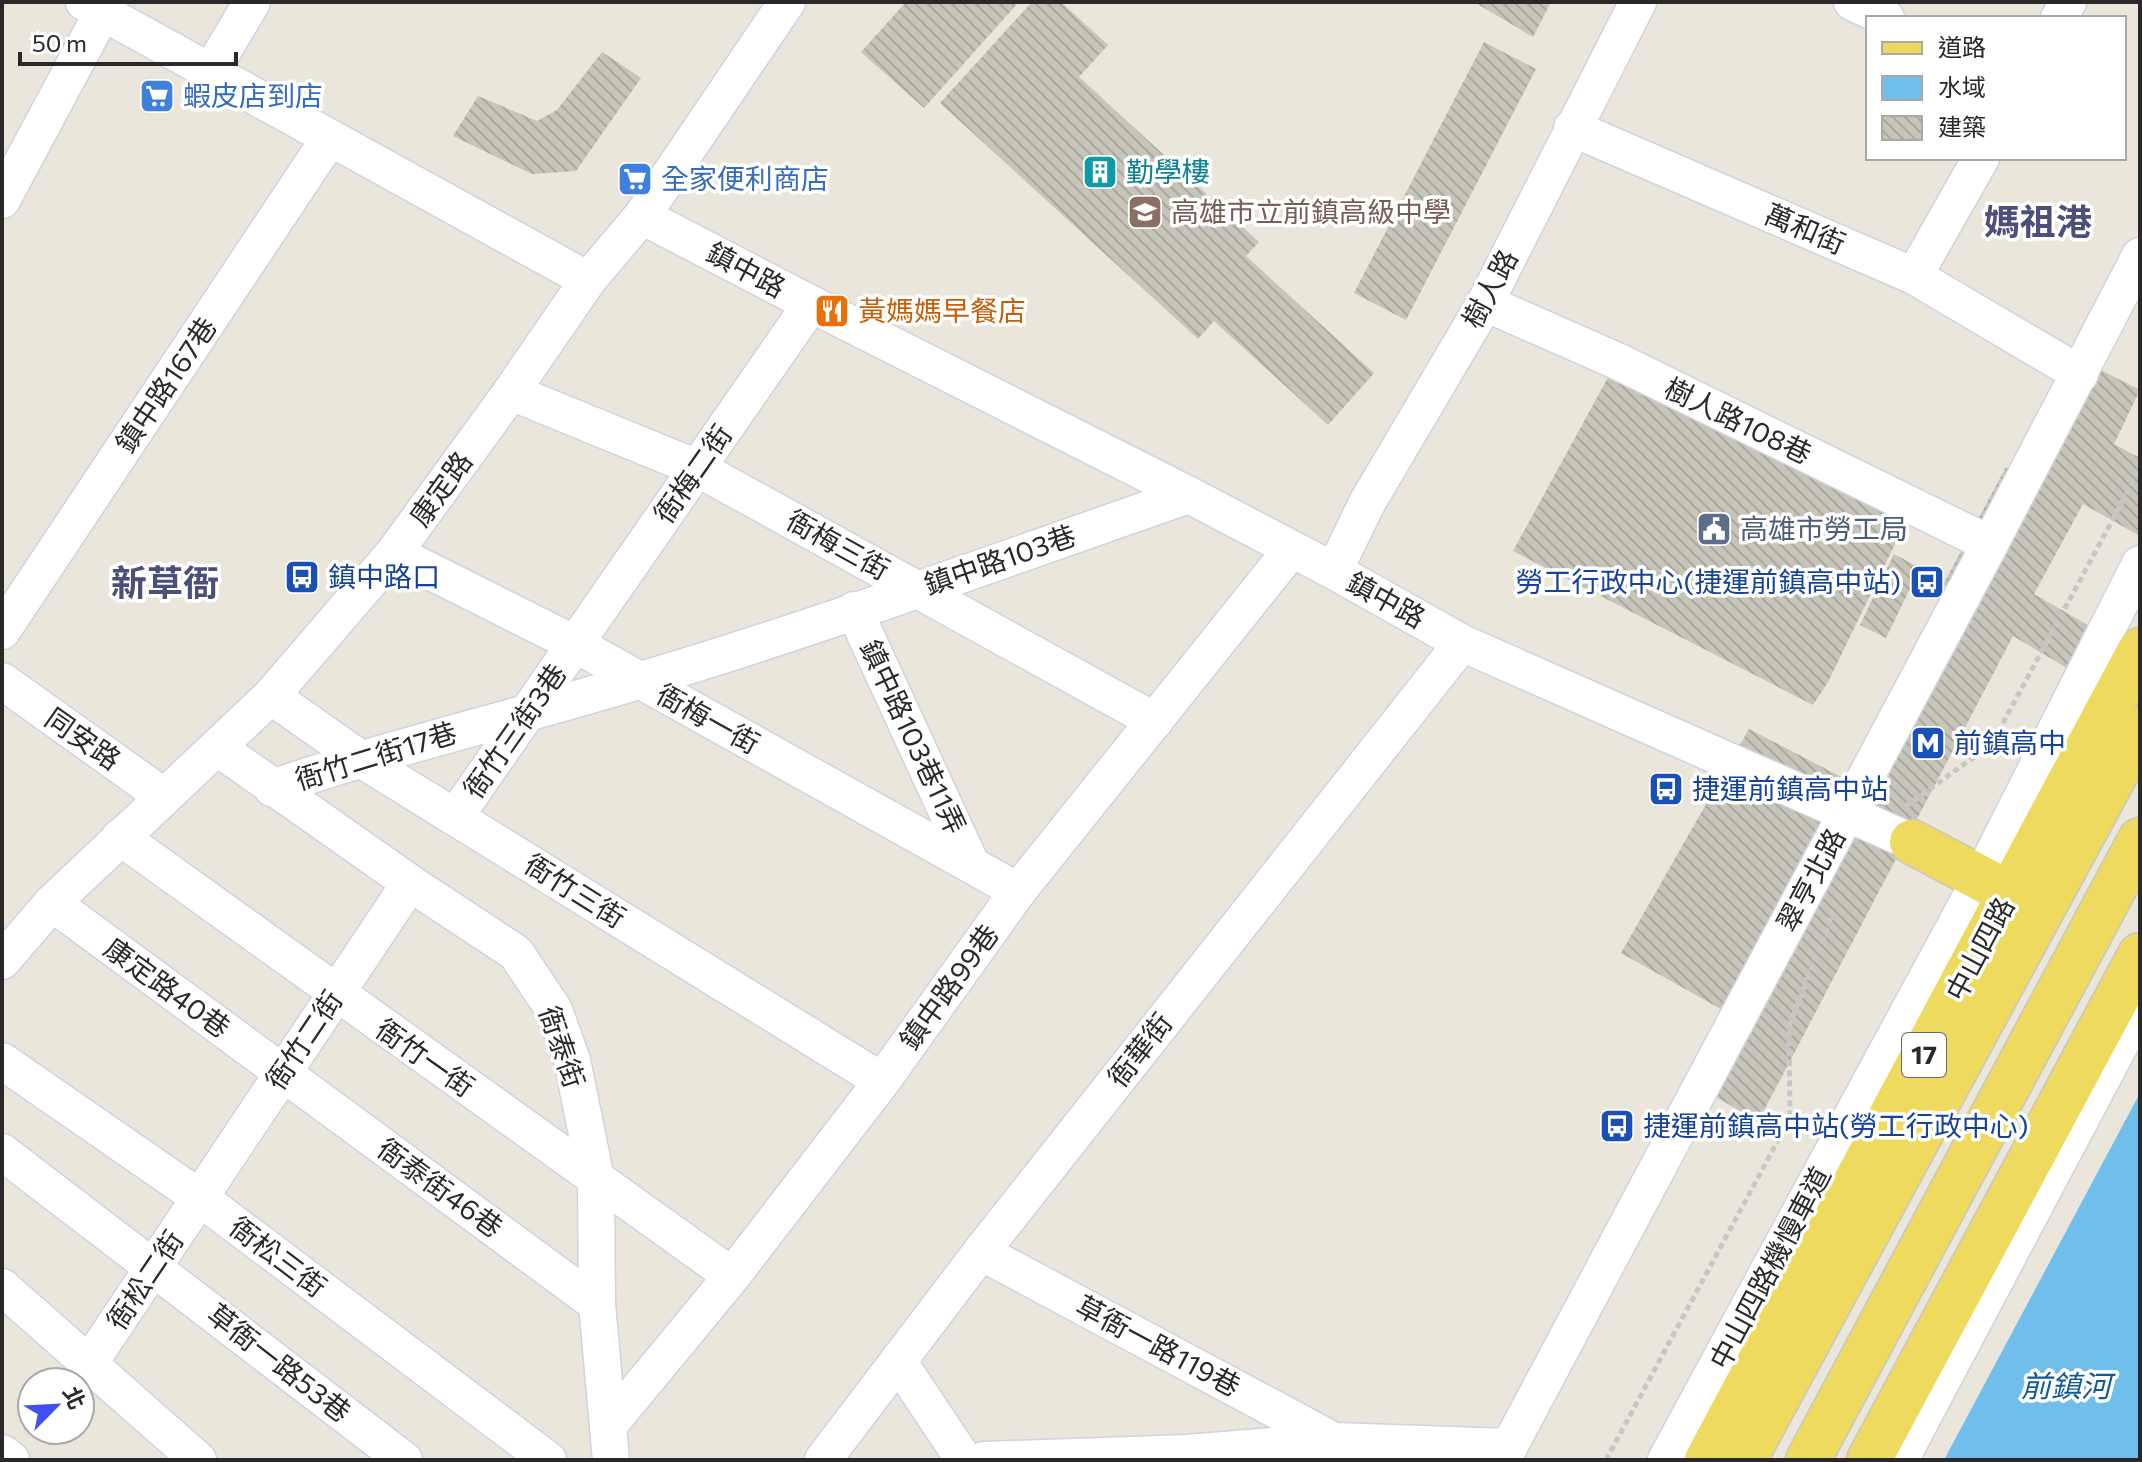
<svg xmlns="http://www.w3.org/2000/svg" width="2142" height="1462" font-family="Commissioner,'Noto Sans TC',sans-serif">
<defs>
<pattern id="building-back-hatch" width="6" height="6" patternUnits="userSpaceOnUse" patternTransform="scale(2)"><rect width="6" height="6" fill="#c7c4ba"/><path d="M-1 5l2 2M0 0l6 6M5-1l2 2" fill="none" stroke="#aba8a0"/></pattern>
</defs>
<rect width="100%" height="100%" fill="#ebe6db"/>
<polygon fill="#70beeb" points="2140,1093 2140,1460 1944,1460"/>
<g fill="url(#building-back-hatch)">
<polygon points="906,2 1019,2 924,108 861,52"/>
<polygon points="1032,2 1061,2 1108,45 1079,77 1259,242 1246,256 1374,373 1328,425 1214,321 1198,339 940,103"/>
<polygon points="1474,2 1551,2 1533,37"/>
<polygon points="1484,42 1536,69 1406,320 1354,293"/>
<polygon points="602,52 641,78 576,171 532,174 453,136 478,96 537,121 557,110"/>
<polygon points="2079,359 2140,390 2114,444 2140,458 2140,536 2083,504 2034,594 2140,655 2140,712 2013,636 1758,1122 1708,1092 1744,1022 1621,953 1749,729 1851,782 1956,591 1943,585 2006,467 2018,474"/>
<polygon points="1617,361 1913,507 1828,682 1813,705 1513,551"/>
<polygon points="1894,554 1920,568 1886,638 1860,625"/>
</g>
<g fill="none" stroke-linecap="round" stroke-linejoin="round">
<g stroke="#d1d2e2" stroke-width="39">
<g id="minor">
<polyline points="84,2 588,280"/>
<polyline points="1852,2 1886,18"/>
<polyline points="2059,18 2068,2"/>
<polyline points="210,73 252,2"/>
<polyline points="1572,128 1914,276 2080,374"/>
<polyline points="2,200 108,2"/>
<polyline points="642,216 811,304 1189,495 1334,571 1462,643 1912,842"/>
<polyline points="1914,276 1981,158"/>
<polyline points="1485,303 1617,361 1990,544"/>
<polyline points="511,392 697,468 1155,721"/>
<polyline points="394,553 575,644 1018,891"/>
<polyline points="1334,571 1367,503 1485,303 1638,2"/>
<polyline points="854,610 971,864"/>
<polyline points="2,631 329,139"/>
<polyline points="2,681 163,796"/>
<polyline points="271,696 359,758 882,1081"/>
<polyline points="218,748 410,883 516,953 554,1010 572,1060 596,1179 597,1304 611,1460"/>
<path d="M 272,788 C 392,747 516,718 638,681 C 824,626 1006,558 1189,495"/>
<polyline points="455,817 811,304"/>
<polyline points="120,837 732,1276"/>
<polyline points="52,903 597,1304"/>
<polyline points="2,961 52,903 271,696 394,553 511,392 588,280 642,216 787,2"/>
<polyline points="2,1061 200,1198 548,1460"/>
<polyline points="2,1152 404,1460"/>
<polyline points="981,1252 1334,1441"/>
<polyline points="2,1287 198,1460"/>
<polyline points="898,1361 964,1460"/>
<polyline points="90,1362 410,883"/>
<polyline points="609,1425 732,1276 882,1081 1018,891 1291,550"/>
<polyline points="2,1453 11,1460"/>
<polyline points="823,1460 981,1252 1462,643"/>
<polyline points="984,1460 1188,1453 1334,1441 1509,1447"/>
<polyline points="1502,1460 1990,544 2140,256"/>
<polyline points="1666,1460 1981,878 2140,564"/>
<polyline points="1900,1460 2140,1007"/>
</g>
</g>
<g stroke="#c7c7c7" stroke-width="47">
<g id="major">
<polyline points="1912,842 2037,908"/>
<polyline points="1707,1460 2140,650"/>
<polyline points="1744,1460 2140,729"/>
<polyline points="1808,1460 2140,840"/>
<polyline points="1869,1460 2140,955"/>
</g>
</g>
<g stroke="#c7c7c7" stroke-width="5" stroke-dasharray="6 4" stroke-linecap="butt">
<polyline points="1905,807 1974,757 1997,734 2140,469"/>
<polyline points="1606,1460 1790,1118 1789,1027 1833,912"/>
</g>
<use href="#minor" stroke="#fff" stroke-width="36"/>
<use href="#major" stroke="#edda5f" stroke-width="44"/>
</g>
<defs>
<g id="supermarket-square" transform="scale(1.8)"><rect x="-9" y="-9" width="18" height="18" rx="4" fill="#3f7fe0" stroke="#fff"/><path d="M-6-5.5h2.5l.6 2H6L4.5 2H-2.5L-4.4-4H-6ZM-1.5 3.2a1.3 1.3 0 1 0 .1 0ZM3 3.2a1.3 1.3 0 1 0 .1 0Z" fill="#fff"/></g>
<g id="building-square" transform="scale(1.8)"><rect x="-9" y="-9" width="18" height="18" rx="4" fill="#0f9aa8" stroke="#fff"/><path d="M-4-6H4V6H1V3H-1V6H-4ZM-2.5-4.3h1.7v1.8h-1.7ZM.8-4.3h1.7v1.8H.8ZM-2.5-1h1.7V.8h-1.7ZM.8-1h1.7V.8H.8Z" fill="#fff"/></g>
<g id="school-square" transform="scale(1.8)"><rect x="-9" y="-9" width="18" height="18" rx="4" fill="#8d6e63" stroke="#fff"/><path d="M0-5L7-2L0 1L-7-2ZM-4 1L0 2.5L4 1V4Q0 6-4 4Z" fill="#fff"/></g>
<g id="restaurant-square" transform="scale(1.8)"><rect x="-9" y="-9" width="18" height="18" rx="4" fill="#e8710a" stroke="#fff"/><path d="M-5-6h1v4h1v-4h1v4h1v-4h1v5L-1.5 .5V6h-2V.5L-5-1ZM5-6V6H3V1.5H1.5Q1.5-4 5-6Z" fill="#fff"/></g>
<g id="civic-square" transform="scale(1.8)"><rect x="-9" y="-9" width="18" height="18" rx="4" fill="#5c6f8a" stroke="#fff"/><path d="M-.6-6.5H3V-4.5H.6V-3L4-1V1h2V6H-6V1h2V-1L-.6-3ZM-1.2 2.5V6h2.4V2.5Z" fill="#fff"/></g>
<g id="bus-square" transform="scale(1.8)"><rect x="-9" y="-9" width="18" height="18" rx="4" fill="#1a4fb4" stroke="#fff"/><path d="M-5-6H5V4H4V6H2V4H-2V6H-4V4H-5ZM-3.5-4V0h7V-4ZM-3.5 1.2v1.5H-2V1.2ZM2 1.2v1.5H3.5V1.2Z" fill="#fff"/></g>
<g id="metro-square" transform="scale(1.8)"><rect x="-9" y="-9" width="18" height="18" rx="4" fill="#1a4fb4" stroke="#fff"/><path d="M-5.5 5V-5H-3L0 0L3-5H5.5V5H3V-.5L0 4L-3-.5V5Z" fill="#fff"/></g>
</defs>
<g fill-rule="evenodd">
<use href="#supermarket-square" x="157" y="96"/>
<use href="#building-square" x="1100" y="172"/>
<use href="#supermarket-square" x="635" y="179"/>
<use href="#school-square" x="1145" y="212"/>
<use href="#restaurant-square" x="832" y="311"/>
<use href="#civic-square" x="1714" y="529"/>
<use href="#bus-square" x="302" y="577"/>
<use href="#bus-square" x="1927" y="582"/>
<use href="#metro-square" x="1928" y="743"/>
<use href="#bus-square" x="1666" y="789"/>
<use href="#bus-square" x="1617" y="1126"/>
</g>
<g text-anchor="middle" stroke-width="7" stroke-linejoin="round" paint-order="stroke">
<rect fill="#fff" stroke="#696969" stroke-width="2" x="1902" y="1033" width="44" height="44" rx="6"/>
<g font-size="26" font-weight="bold" fill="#292929">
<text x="1924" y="1064">17</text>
</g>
<g font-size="28" fill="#366cbe" stroke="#fff" text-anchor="start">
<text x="183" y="106">蝦皮店到店</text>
<text x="661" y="189">全家便利商店</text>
</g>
<g font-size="28" fill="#0d838f" stroke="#fff" text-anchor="start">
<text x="1126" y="182">勤學樓</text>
</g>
<g font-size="28" fill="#785e54" stroke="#fff" text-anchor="start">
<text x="1171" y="222">高雄市立前鎮高級中學</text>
</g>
<g font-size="28" fill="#292929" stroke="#fff">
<text transform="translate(1805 229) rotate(23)" y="10">萬和街</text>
<text transform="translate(746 270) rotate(28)" y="10">鎮中路</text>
<text transform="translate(1490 289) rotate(-62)" y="10">樹人路</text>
<text transform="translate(166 385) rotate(-56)" y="10">鎮中路167巷</text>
<text transform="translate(1738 421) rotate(26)" y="10">樹人路108巷</text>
<text transform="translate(693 474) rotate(-55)" y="10">衙梅二街</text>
<text transform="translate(441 489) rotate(-54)" y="10">康定路</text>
<text transform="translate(838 545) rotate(29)" y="10">衙梅三街</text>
<text transform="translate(1000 560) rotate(-19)" y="10">鎮中路103巷</text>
<text transform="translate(1386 600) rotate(29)" y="10">鎮中路</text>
<text transform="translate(708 719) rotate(29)" y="10">衙梅一街</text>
<text transform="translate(515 731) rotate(-55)" y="10">衙竹三街3巷</text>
<text transform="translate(913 737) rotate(65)" y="10">鎮中路103巷11弄</text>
<text transform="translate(83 739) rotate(35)" y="10">同安路</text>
<text transform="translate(376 756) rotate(-17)" y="10">衙竹二街17巷</text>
<text transform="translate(1811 880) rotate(-62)" y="10">翠亨北路</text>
<text transform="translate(575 891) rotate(32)" y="10">衙竹三街</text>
<text transform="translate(1980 949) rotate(-62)" y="10">中山四路</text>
<text transform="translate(949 987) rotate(-54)" y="10">鎮中路99巷</text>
<text transform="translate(167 988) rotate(36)" y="10">康定路40巷</text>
<text transform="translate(304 1040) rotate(-56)" y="10">衙竹二街</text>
<text transform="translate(562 1047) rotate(71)" y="10">衙泰街</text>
<text transform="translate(1140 1050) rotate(-52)" y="10">衙華街</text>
<text transform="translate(425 1058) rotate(35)" y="10">衙竹一街</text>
<text transform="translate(440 1188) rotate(36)" y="10">衙泰街46巷</text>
<text transform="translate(278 1257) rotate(37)" y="10">衙松三街</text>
<text transform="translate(1770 1268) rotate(-62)" y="10">中山四路機慢車道</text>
<text transform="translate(145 1280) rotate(-56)" y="10">衙松二街</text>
<text transform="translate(1158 1346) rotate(28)" y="10">草衙一路119巷</text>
<text transform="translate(279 1363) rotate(38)" y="10">草衙一路53巷</text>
</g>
<g font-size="28" fill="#c56008" stroke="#fff" text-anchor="start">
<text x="858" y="321">黃媽媽早餐店</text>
</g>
<g font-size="28" fill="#4e5e75" stroke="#fff" text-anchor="start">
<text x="1740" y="539">高雄市勞工局</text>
</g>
<g font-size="28" fill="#164399" stroke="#fff" text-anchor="start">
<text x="328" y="587">鎮中路口</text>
<text x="1901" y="592" text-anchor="end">勞工行政中心(捷運前鎮高中站)</text>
<text x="1954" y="753">前鎮高中</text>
<text x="1692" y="799">捷運前鎮高中站</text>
<text x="1643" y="1136">捷運前鎮高中站(勞工行政中心)</text>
</g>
<g font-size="30" font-style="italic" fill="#105b96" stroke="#fff">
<text x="2066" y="1397">前鎮河</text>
</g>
<g font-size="36" font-weight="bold" fill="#4b4f79" stroke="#fff">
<text x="2038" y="235">媽祖港</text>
<text x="165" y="596">新草衙</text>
</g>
</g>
<rect width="2142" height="1462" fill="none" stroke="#292929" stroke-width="8"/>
<rect x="1866" y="16" width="260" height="144" fill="#ffffff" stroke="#a9a9a9" stroke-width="2"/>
<rect x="1882" y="42" width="40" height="12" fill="#edda5f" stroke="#a9a9a9" stroke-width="2"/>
<text x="1938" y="56" font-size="24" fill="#292929">道路</text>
<rect x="1882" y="76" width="40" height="24" fill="#70beeb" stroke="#a9a9a9" stroke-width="2"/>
<text x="1938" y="96" font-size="24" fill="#292929">水域</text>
<rect x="1882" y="116" width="40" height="24" fill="url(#building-back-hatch)" stroke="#a9a9a9" stroke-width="2"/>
<text x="1938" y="136" font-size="24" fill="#292929">建築</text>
<g transform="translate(56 1406) rotate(66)"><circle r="38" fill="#ffffff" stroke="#a9a9a9" stroke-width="2"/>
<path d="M0-6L14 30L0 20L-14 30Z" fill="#3f4ef5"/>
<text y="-12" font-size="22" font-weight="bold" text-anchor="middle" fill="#292929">北</text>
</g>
<path d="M20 52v12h216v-12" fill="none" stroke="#292929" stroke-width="4"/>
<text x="32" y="52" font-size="24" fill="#292929" stroke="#ffffff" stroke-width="6" paint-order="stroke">50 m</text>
</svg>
